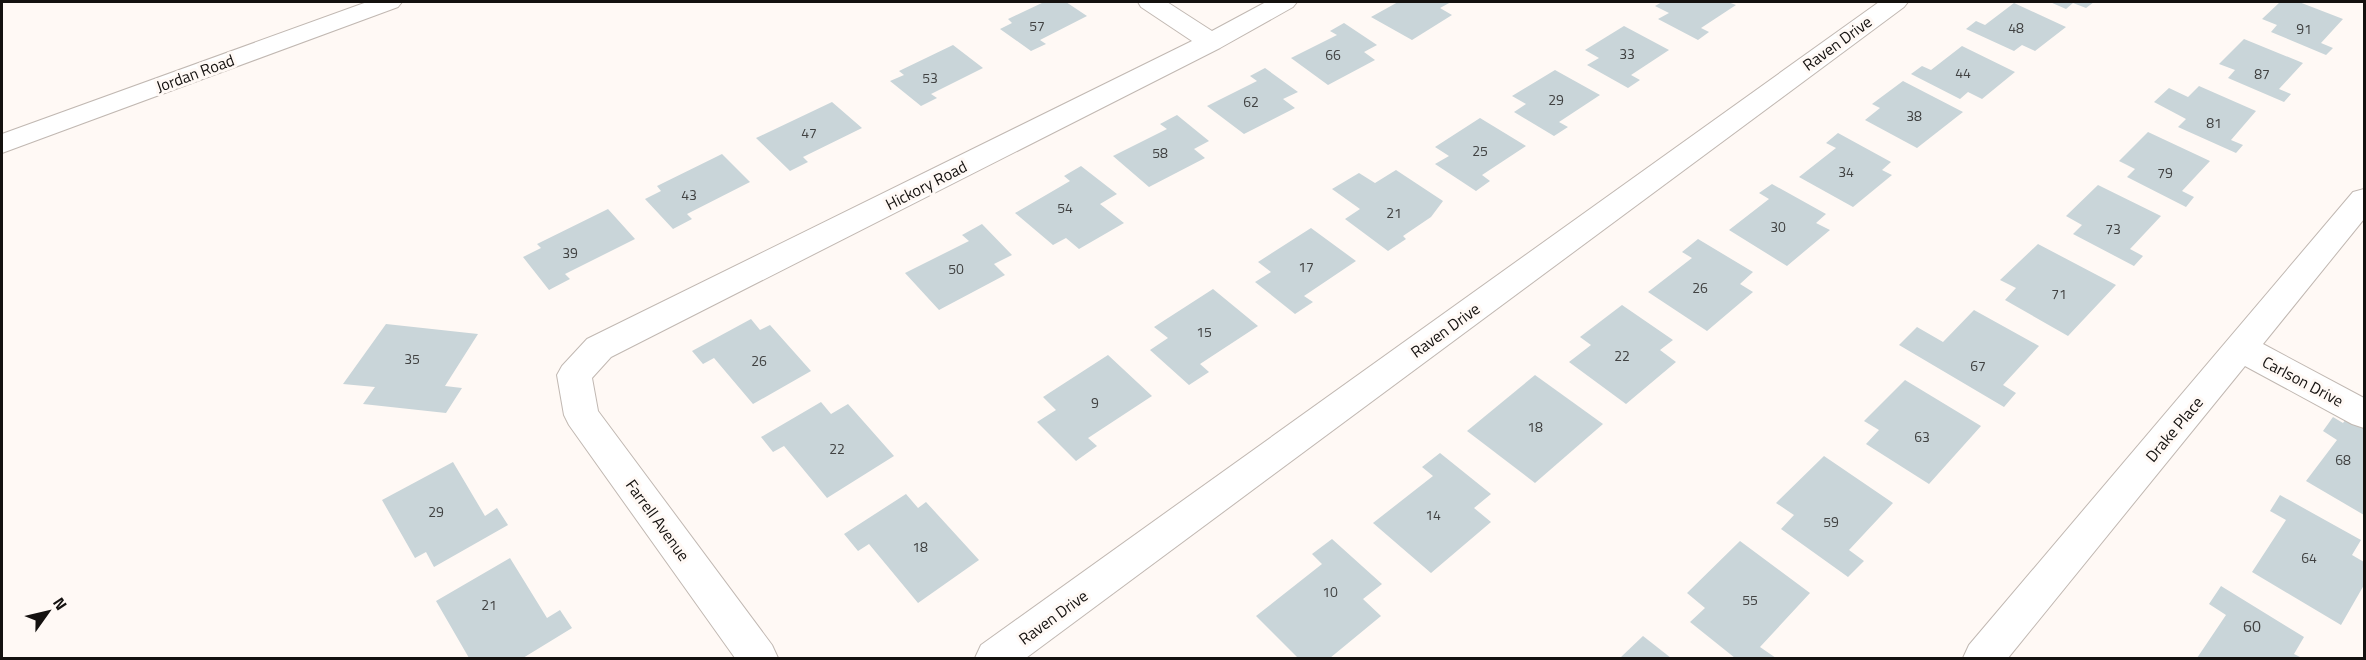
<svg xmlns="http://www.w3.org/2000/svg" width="2366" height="660" font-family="'Titillium Web',sans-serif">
<rect width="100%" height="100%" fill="#fff9f5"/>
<g fill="#c9d5d9">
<polygon points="1044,2 1066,2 1087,16 1040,40 1046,44 1031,51 1000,29 1012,23 1008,19"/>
<polygon points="1398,2 1451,2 1440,8 1452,15 1412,40 1371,17"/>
<polygon points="1662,2 1728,2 1736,5 1701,28 1709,32 1698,40 1658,19 1669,13 1655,6"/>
<polygon points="2050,2 2094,2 2086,8 2073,3 2066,9"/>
<polygon points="2280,2 2299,2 2343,19 2321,43 2333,48 2326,55 2271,32 2277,25 2262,19"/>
<polygon points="2014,3 2066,27 2035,51 2022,45 2014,51 1966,29 1976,21 1985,25"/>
<polygon points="1344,23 1377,45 1364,52 1375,60 1328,85 1291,58 1337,35 1330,31"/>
<polygon points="1624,26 1669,50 1631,75 1640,80 1628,88 1587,65 1599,58 1585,50"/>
<polygon points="2244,39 2303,63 2279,89 2291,94 2284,102 2228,78 2235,70 2219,64"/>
<polygon points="953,45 983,68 931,94 937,98 921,106 890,81 904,75 899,71"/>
<polygon points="1962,46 2015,72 1982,99 1968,92 1960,99 1911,74 1922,66 1931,70"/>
<polygon points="1265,68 1298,92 1283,99 1295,108 1244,134 1207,106 1257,81 1250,76"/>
<polygon points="1555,70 1600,95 1559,122 1568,127 1554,136 1514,112 1526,104 1512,96"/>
<polygon points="1903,81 1963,112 1917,148 1865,120 1880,108 1872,104"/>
<polygon points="2199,86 2256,111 2231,140 2243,145 2236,153 2178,127 2186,119 2154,102 2169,88 2188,97"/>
<polygon points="832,102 862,128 803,157 808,162 790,171 756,138"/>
<polygon points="1177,115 1209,141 1194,149 1205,158 1149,187 1113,156 1167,129 1160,124"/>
<polygon points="1480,118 1526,146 1482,175 1490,181 1476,191 1435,164 1449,156 1435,147"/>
<polygon points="2148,132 2210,161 2182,191 2194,197 2186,207 2127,177 2135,169 2119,161"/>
<polygon points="1838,133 1891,162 1882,170 1892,175 1853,207 1799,177 1836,148 1826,143"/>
<polygon points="722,154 750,182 687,214 692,219 673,229 645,199 661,191 657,186"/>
<polygon points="1081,166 1117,194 1100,204 1124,223 1079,249 1066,238 1053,245 1015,213 1070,181 1064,176"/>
<polygon points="1396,170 1443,201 1431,217 1403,236 1406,239 1388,251 1345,219 1360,209 1332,189 1359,173 1375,183"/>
<polygon points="1772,184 1826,214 1816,223 1830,230 1787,266 1729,230 1769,199 1759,193"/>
<polygon points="2098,185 2161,216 2130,249 2143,256 2134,266 2073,234 2082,225 2066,216"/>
<polygon points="608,209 635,239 565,274 570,279 549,290 523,257 541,248 537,244"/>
<polygon points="982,224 1012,255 994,264 1005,275 939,310 905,273 969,241 962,235"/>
<polygon points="1311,228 1356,261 1304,296 1313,302 1295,314 1255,282 1271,272 1258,262"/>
<polygon points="1698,239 1753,272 1740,284 1753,292 1707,331 1648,292 1692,258 1682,252"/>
<polygon points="2038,244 2116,285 2068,336 2005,300 2016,288 2000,280"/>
<polygon points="1213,289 1258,326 1200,364 1209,372 1189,385 1150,350 1168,338 1154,327"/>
<polygon points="1622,305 1673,340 1660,350 1676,362 1626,404 1569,362 1591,345 1580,337"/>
<polygon points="1974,310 2039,346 2003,385 2016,393 2004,407 1899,345 1917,327 1943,342"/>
<polygon points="751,319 760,330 770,325 811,371 753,404 714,358 703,364 692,351"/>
<polygon points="386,324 478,334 445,386 462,388 446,413 363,404 375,387 343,384"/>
<polygon points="1108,355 1152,396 1088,438 1097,446 1076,461 1037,422 1056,410 1043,397"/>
<polygon points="1535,375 1603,424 1535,483 1467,431"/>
<polygon points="1905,380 1981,426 1929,484 1866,444 1879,430 1864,421"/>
<polygon points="821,402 831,414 848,404 894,456 827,498 784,446 773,452 761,437"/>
<polygon points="2352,411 2364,418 2364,515 2306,481 2337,440 2323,431 2333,417 2343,423"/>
<polygon points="1440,453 1491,494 1474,508 1491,522 1431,573 1373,523 1433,476 1422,467"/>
<polygon points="1824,456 1893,503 1849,550 1864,561 1848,577 1781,529 1794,515 1776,503"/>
<polygon points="453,462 485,516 497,508 508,525 434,567 426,552 415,558 382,500"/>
<polygon points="906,494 918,508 926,502 979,560 918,603 869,544 858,551 844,534"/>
<polygon points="2280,495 2361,540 2352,555 2364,562 2364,585 2341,625 2252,572 2286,520 2270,511"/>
<polygon points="1332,539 1382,584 1363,599 1381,616 1330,658 1298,658 1256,616 1322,564 1312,554"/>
<polygon points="1740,541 1810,593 1760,647 1776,658 1735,658 1690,622 1705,608 1687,593"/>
<polygon points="510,558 547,618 560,610 572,628 523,658 469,658 436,601"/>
<polygon points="2221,586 2304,637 2294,654 2302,658 2197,658 2226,615 2209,604"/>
<polygon points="1643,636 1671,658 1620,658"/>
</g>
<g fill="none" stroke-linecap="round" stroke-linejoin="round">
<g stroke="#c1b8b2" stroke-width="2">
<g id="street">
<polygon points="367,2 402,2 398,7 2,153 2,134"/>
<polygon points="1138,2 1167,2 1212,31 1266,2 1297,2 1293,7 1220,48 611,357 592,378 598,411 772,645 778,658 735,658 569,425 564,415 557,375 562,366 587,339 1192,41 1141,7"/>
<polygon points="1879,2 1908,2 1904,7 1026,658 975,658 981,645"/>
<polygon points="2364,189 2364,219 2263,344 2364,398 2364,428 2352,424 2245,366 2008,658 1963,658 1969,645 2353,192"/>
</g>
</g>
<use href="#street" fill="#fff" fill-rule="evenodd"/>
</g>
<g text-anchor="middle" stroke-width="6" stroke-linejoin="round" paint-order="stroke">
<g font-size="14" fill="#414242">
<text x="1037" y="31">57</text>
<text x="2016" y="33">48</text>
<text x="2304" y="34">91</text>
<text x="1627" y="59">33</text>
<text x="1333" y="60">66</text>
<text x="1963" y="78">44</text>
<text x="2262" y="79">87</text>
<text x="930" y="83">53</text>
<text x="1556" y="105">29</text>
<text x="1251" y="107">62</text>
<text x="1914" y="121">38</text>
<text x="2214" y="128">81</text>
<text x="809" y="138">47</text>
<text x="1480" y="156">25</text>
<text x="1160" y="158">58</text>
<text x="1846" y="177">34</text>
<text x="2165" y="178">79</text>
<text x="689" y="200">43</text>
<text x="1065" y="213">54</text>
<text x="1394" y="218">21</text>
<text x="1778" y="232">30</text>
<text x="2113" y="234">73</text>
<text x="570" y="258">39</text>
<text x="1306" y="272">17</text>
<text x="956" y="274">50</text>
<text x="1700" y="293">26</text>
<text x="2059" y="299">71</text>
<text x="1204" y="337">15</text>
<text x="1622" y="361">22</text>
<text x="412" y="364">35</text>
<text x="759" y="366">26</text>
<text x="1978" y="371">67</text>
<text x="1095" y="408">9</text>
<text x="1535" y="432">18</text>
<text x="1922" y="442">63</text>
<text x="837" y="454">22</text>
<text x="2343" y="465">68</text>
<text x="436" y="517">29</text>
<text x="1433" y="520">14</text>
<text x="1831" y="527">59</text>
<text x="920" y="552">18</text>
<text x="2309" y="563">64</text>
<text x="1330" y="597">10</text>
<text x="1750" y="605">55</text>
<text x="489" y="610">21</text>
</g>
<g font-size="16" fill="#14110f" stroke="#fff9f5">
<text transform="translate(1837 43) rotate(-36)" y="6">Raven Drive</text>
<text transform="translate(195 73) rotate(-20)" y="6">Jordan Road</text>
<text transform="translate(926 185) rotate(-27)" y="6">Hickory Road</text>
<text transform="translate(1445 330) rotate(-36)" y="6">Raven Drive</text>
<text transform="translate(2303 381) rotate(28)" y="6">Carlson Drive</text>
<text transform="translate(2174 429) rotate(-50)" y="6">Drake Place</text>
<text transform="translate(658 520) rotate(54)" y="6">Farrell Avenue</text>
<text transform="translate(1053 617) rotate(-36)" y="6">Raven Drive</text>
</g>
<g font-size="16" fill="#414242">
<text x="2252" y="632">60</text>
</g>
</g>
<rect width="2366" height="660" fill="none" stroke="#14110f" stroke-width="6"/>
<g transform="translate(48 612) rotate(56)" stroke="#fff9f5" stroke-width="4.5" paint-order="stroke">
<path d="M0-4.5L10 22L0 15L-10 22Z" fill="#14110f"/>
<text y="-9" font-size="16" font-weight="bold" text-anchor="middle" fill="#14110f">N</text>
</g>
</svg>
